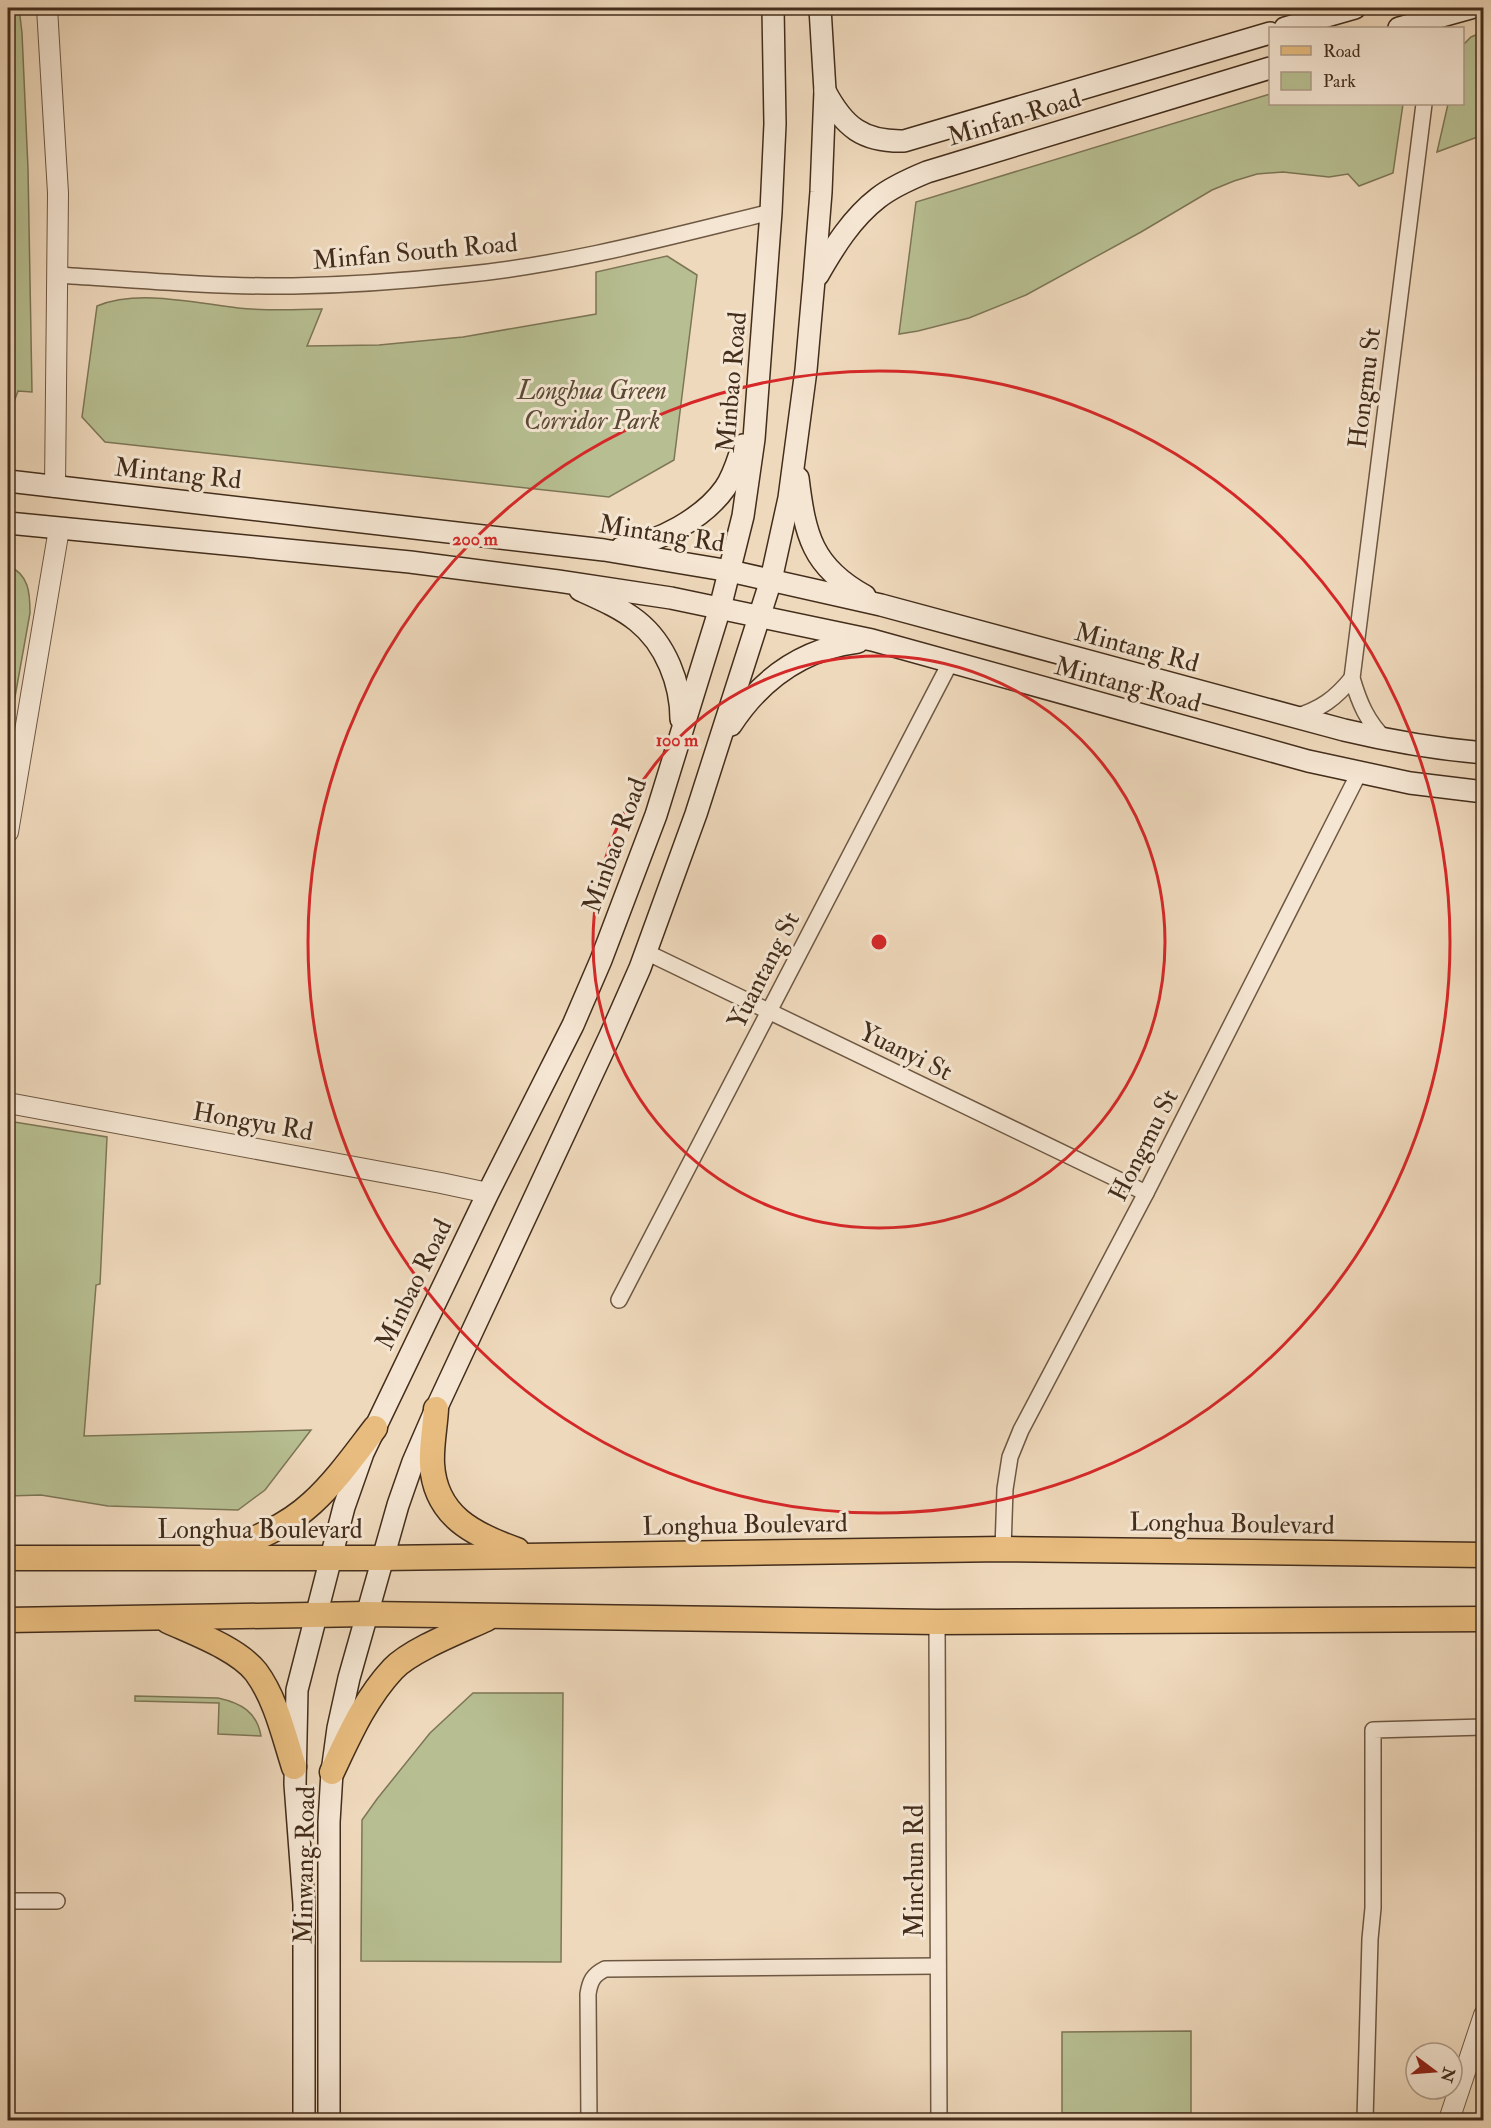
<svg xmlns="http://www.w3.org/2000/svg" width="1491" height="2128" font-family="'IM FELL Double Pica',serif">
<rect width="100%" height="100%" fill="#efd9bc"/>
<filter id="stains"><feTurbulence type="fractalNoise" baseFrequency=".00333" numOctaves="4"/><feColorMatrix values="0 0 0 0 .2 0 0 0 0 .09 0 0 0 0 .02 0 0 0 .5 -.17"/></filter>
<radialGradient id="worn" r=".72"><stop offset=".6" stop-color="#630" stop-opacity="0"/><stop offset="1" stop-color="#630" stop-opacity=".3"/></radialGradient>
<g fill="#b7bf92" stroke="#7d7656" stroke-width="1.5">
<polygon points="8,8 19,8 22,33 28,169 32,392 18,391 12,407 8,411"/>
<polygon points="1483,32 1483,135 1437,152 1448,104 1462,104 1463,45 1471,37"/>
<polygon points="1270,94 1270,104 1403,104 1393,173 1359,186 1348,174 1329,177 1283,172 1257,174 1234,181 1212,190 1141,232 1026,295 969,318 918,331 899,334 916,202"/>
<path d="M 667,256 L 697,275 L 674,460 L 609,497 L 105,442 L 82,417 L 97,306 C 138,289 195,303 238,308 C 266,311 294,310 322,309 L 307,346 L 379,345 L 463,337 L 596,314 L 596,272 Z"/>
<path d="M 8,566 C 29,574 30,593 30,613 L 8,736 Z"/>
<polygon points="8,1121 107,1137 100,1284 96,1285 84,1436 311,1430 265,1490 238,1510 108,1506 41,1495 8,1496"/>
<polygon points="473,1693 563,1693 561,1962 361,1961 362,1820 377,1799 430,1733"/>
<path d="M 135,1696 L 218,1698 C 241,1703 257,1712 261,1736 L 218,1734 L 219,1703 L 135,1701 Z"/>
<polygon points="1191,2031 1191,2113 1062,2113 1062,2032"/>
</g>
<g fill="none" stroke-linecap="round" stroke-linejoin="round">
<g stroke="#6e5843" stroke-width="18">
<g id="minor">
<path d="M 58,275 C 136,280 215,287 293,286 C 349,285 405,281 461,275 C 566,265 669,237 771,212"/>
<path d="M 1294,717 C 1320,710 1336,698 1352,678"/>
<path d="M 1386,740 C 1367,722 1359,702 1352,678 L 1424,104"/>
<polyline points="646,952 1146,1193"/>
<polyline points="619,1300 950,663"/>
<polyline points="1003,1549 1005,1489 1010,1457 1021,1430 1146,1193 1359,773"/>
<polyline points="937,1622 939,2120"/>
<polyline points="8,1901 57,1901"/>
<path d="M 589,2120 L 588,1994 C 590,1981 593,1975 605,1969 L 938,1966"/>
<polyline points="1365,2120 1370,1939 1373,1908 1373,1730 1484,1727"/>
</g>
</g>
<g stroke="#6e5843" stroke-width="22">
<g id="tertiary">
<polyline points="47,8 58,193 55,487"/>
<polyline points="8,832 59,529"/>
<polyline points="8,1103 441,1183 488,1193"/>
<polyline points="1449,2120 1484,2015"/>
</g>
</g>
<g stroke="#432d1b" stroke-width="24">
<g id="secondary">
<polyline points="1285,28 1355,8"/>
<polyline points="1399,28 1471,8"/>
<path d="M 825,91 C 844,127 863,142 904,141 L 1270,33"/>
<path d="M 818,275 C 834,247 852,218 878,198 C 892,187 910,179 927,172 L 1270,68"/>
<path d="M 798,478 C 805,535 812,567 865,596"/>
<path d="M 8,481 L 604,550 L 730,571 L 881,605 L 1344,730 C 1390,741 1436,749 1484,753"/>
<polyline points="8,523 410,562 558,581 671,598 872,640 1308,761 1410,783 1484,792"/>
<path d="M 621,548 C 658,543 704,518 725,488 C 734,475 738,459 743,445"/>
<path d="M 580,590 C 600,599 621,608 637,621 C 666,644 681,684 681,719"/>
<path d="M 731,725 C 761,679 803,649 858,642"/>
<polyline points="304,2120 304,1904 295,1784 297,1690 344,1507 363,1453 488,1193 573,1025 601,960 656,815 720,608 743,516 754,439 771,212 775,124 773,8"/>
<polyline points="329,2120 329,1822 332,1772 338,1728 349,1678 398,1505 413,1462 436,1409 610,1036 640,968 696,814 771,580 789,498 806,370 814,280 821,192 825,91 820,8"/>
</g>
</g>
<g stroke="#432d1b" stroke-width="27">
<g id="primary">
<path d="M 436,1409 C 435,1427 431,1446 432,1464 C 435,1516 474,1535 517,1550"/>
<path d="M 221,1551 C 254,1540 286,1527 312,1503 C 336,1481 355,1454 375,1428"/>
<polyline points="8,1558 382,1558 1003,1549 1484,1555"/>
<polyline points="8,1620 367,1614 937,1622 1484,1619"/>
<path d="M 168,1621 C 194,1633 238,1649 256,1672 C 276,1699 284,1736 294,1767"/>
<path d="M 332,1772 C 349,1736 365,1699 393,1669 C 411,1650 460,1631 486,1619"/>
</g>
</g>
<use href="#minor" stroke="#f5e6d3" stroke-width="15"/>
<use href="#tertiary" stroke="#f5e6d3" stroke-width="20"/>
<use href="#secondary" stroke="#f5e6d3" stroke-width="21"/>
<use href="#primary" stroke="#e8bc7e" stroke-width="24"/>
</g>
<g fill="none" stroke="#d62828" stroke-width="3">
<circle cx="879" cy="942" r="286"/>
<circle cx="879" cy="942" r="571"/>
</g>
<g text-anchor="middle" stroke-width="6" stroke-linejoin="round" paint-order="stroke">
<g font-size="26" fill="#432d1b" stroke="#f5e6d3">
<text transform="translate(1014 117) rotate(-17)" y="9">Minfan Road</text>
<text transform="translate(415 251) rotate(-5)" y="9">Minfan South Road</text>
<text transform="translate(731 382) rotate(-85)" y="9">Minbao Road</text>
<text transform="translate(1364 388) rotate(-83)" y="9">Hongmu St</text>
<text transform="translate(178 473) rotate(6)" y="9">Mintang Rd</text>
<text transform="translate(662 533) rotate(9)" y="9">Mintang Rd</text>
<text transform="translate(1137 647) rotate(15)" y="9">Mintang Rd</text>
<text transform="translate(1128 684) rotate(15)" y="9">Mintang Road</text>
<text transform="translate(614 845) rotate(-70)" y="9">Minbao Road</text>
<text transform="translate(763 970) rotate(-63)" y="9">Yuantang St</text>
<text transform="translate(906 1051) rotate(26)" y="9">Yuanyi St</text>
<text transform="translate(253 1121) rotate(10)" y="9">Hongyu Rd</text>
<text transform="translate(1143 1145) rotate(-63)" y="9">Hongmu St</text>
<text transform="translate(413 1284) rotate(-64)" y="9">Minbao Road</text>
<text transform="translate(1232 1523) rotate(1)" y="9">Longhua Boulevard</text>
<text transform="translate(745 1524) rotate(-1)" y="9">Longhua Boulevard</text>
<text x="260" y="1538">Longhua Boulevard</text>
<text transform="translate(304 1865) rotate(-89)" y="9">Minwang Road</text>
<text transform="translate(914 1871) rotate(-90)" y="9">Minchun Rd</text>
</g>
<g font-size="26" font-style="italic" fill="#5a4a33" stroke="#f5e6d3">
<text x="592" y="399">Longhua Green<tspan x="592" dy="30">Corridor Park</tspan></text>
</g>
</g>
<circle cx="879" cy="942" r="9" fill="#d62828" stroke="#f5e6d3" stroke-width="3"/>
<g font-size="18" text-anchor="middle" font-weight="bold" fill="#d62828" stroke="#f5e6d3" stroke-width="6" stroke-linejoin="round" paint-order="stroke">
<text x="475" y="545">200 m</text>
<text x="677" y="746">100 m</text>
</g>
<rect width="1491" height="2128" fill="none" stroke="#efd9bc" stroke-width="30"/>
<rect x="9" y="9" width="1473" height="2110" fill="none" stroke="#432d1b" stroke-width="3"/>
<rect x="15" y="15" width="1461" height="2098" fill="none" stroke="#432d1b" stroke-width="1.5"/>
<rect x="1269" y="27" width="195" height="78" fill="#f5e6d3" stroke="#ae9c89" stroke-width="1.5"/>
<rect x="1281" y="46" width="30" height="9" fill="#e8bc7e" stroke="#ae9c89" stroke-width="1.5"/>
<text x="1323" y="57" font-size="18" fill="#432d1b">Road</text>
<rect x="1281" y="72" width="30" height="18" fill="#b7bf92" stroke="#ae9c89" stroke-width="1.5"/>
<text x="1323" y="87" font-size="18" fill="#432d1b">Park</text>
<g transform="translate(1434 2071) rotate(106)"><circle r="28" fill="#f5e6d3" stroke="#ae9c89" stroke-width="1.5"/>
<path d="M0-4.5L10 22L0 15L-10 22Z" fill="#8f2418"/>
<text y="-9" font-size="16" font-weight="bold" text-anchor="middle" fill="#432d1b">N</text>
</g>
<rect width="100%" height="100%" filter="url(#stains)"/>
<rect width="100%" height="100%" fill="url(#worn)"/>
</svg>
